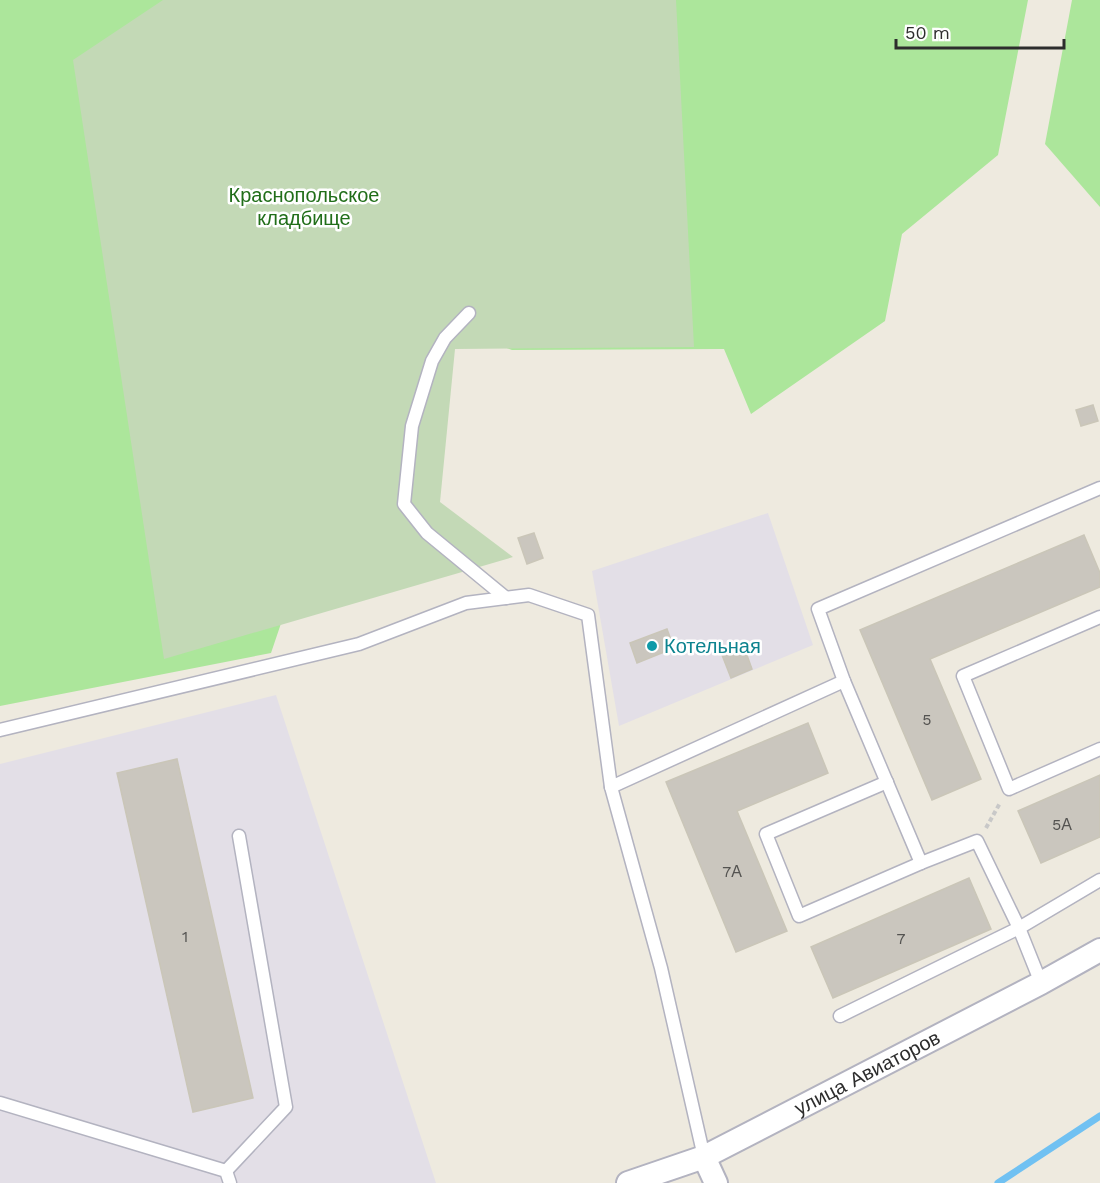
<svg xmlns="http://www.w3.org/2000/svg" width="1100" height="1183" font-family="'Work Sans',sans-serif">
<rect width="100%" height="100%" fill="#eeeadf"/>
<g fill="#e3dfe7">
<polygon points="768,513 813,645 619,726 592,571"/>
<polygon points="276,695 436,1183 0,1183 0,764"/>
</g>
<g fill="#ace69b">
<polygon points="0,0 1028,0 998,155 902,234 885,321 751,414 724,349 512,350 430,319 295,582 271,653 0,706"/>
<polygon points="1072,0 1100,0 1100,207 1045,144"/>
</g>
<polygon fill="#c3d9b6" points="163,0 676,0 694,347 455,349 440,502 513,557 164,659 73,60"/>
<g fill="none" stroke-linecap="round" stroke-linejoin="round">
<polyline stroke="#70c1f2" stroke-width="7" points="998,1183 1100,1116"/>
</g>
<g fill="#cac6be" stroke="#cac6b8" stroke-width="1.5">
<polygon points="1093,405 1098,421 1081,426 1076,410"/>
<polygon points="534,533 543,558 527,564 518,538"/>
<polygon points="1084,535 1100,573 1100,587 930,659 981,779 932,800 860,630"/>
<polygon points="667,629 674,648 637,663 630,643"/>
<polygon points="744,647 752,669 731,678 722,655"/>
<polygon points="808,723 828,773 737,811 787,931 736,952 666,782"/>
<polygon points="177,759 253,1098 193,1112 117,773"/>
<polygon points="1100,775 1100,837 1041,863 1018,811"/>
<polygon points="969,878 991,929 833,998 811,947"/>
</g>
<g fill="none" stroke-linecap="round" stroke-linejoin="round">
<g stroke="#b3b3c0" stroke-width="15">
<g id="lane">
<polyline points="469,313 445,338 432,361 412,426 404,504 427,533 506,598"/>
<polyline points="1100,617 963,676 1009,789 1100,749"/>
<polyline points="0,730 359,644 466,603 529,595 588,615 611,787 661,968 704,1157"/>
<polyline points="887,782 766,834 799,916 921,863 977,841 1019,928 1041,983"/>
<polyline points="611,787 844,681"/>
<polyline points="921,863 844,681 818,609 1100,488"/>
<polyline points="840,1016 1019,928 1100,880"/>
<polyline points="0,1103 226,1171 230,1183"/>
<polyline points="226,1171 286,1107 239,836"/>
</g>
</g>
<g stroke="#b3b3c0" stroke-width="26">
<g id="street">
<polyline points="704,1157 716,1183"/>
<path id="s1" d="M 628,1183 L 704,1157 L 1041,983 L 1100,950"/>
</g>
</g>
<polyline stroke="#c8c8c8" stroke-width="4" stroke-dasharray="4.5 3" stroke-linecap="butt" points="986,828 1000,803"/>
<use href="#lane" stroke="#fff" stroke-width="12"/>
<use href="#street" stroke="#fff" stroke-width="22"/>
</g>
<circle fill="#0f9aa8" stroke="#fff" stroke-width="2" cx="652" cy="646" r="6"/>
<g text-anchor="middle" stroke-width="5" stroke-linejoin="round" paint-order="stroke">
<g font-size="16" fill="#545351">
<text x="927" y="725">5</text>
<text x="1062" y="830">5А</text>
<text x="732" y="877">7А</text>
<text x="185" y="942">1</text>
<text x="901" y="944">7</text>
</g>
<g font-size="20" fill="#216e19" stroke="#fff">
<text x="304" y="202">Краснопольское<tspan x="304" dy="23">кладбище</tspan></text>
</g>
<g font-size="20" fill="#0d838f" stroke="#fff" text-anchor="start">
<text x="664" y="653">Котельная</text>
</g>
<g font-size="20" fill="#2d2d2d" stroke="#fff">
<text dy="7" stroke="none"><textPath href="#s1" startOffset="264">улица Авиаторов</textPath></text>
</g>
</g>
<path d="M896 39v9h168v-9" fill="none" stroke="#2d2d2d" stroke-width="3"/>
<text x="905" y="39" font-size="18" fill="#2d2d2d" stroke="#ffffff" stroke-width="4.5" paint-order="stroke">50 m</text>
</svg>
